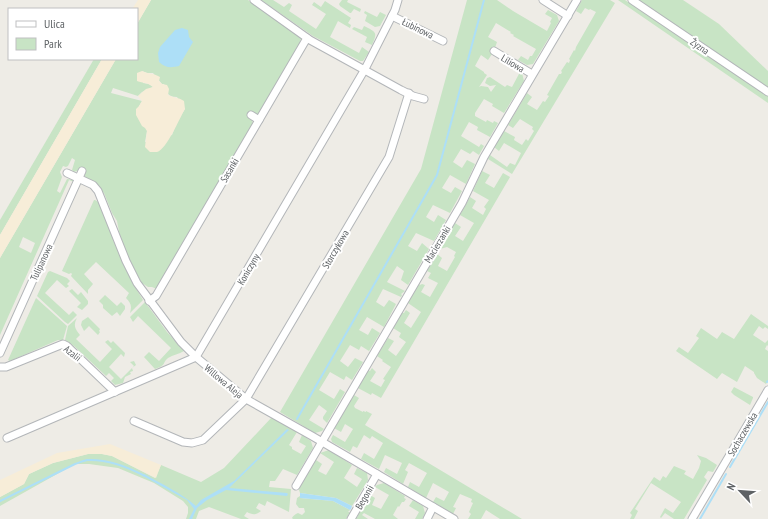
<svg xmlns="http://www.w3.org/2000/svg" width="768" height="519" font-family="'PT Sans Narrow',sans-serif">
<rect width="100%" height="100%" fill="#eeece6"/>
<g fill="#c8e4c5" fill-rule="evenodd">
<path d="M 151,0 L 248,0 L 300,36 L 301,38 L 300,44 L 260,112 L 258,114 L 251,115 L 253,124 L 157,289 L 152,287 L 148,287 L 142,283 L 132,265 L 120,237 L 117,221 L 112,213 L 104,193 L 98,187 L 85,177 L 84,172 L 80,170 L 74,172 L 72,170 L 75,160 L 72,158 L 68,166 L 66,167 L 63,166 L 60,172 L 62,177 L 57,191 L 60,193 L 67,179 L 74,180 L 74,182 L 69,180 L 0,335 L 0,258 L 116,59 L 137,59 L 137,24 ZM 142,71 L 147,73 L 153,73 L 162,84 L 164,84 C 167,92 167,97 177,97 L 185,109 L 177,122 L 172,135 L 145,142 L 147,131 L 139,106 L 142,101 L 111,93 L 113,88 L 138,96 L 142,92 L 153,87 L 149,84 L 143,83 ZM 23,237 L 35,243 L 31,253 L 19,247 Z"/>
<polygon points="261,0 273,0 284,7 289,3 292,5 289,11 316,29 326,14 312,5 314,2 321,7 325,1 351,18 348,23 351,25 350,28 338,21 330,37 359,53 362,47 369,52 363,61 360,61 313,36"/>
<polygon points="342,0 348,0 347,2 361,9 360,12 354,9 351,13 350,13 340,6 339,4"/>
<polygon points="467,0 497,0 513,11 547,31 551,23 550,22 552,18 545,14 548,10 557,15 559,21 533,64 527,65 518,60 521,56 528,60 530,56 532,56 536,49 513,36 514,35 510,33 511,32 496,23 488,37 497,42 494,51 488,60 481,55 475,66 484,72 484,73 487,75 479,87 481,86 488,87 491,92 496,85 490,86 485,83 487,78 490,77 505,87 507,85 512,87 520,72 522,73 524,81 504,113 492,106 493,104 484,99 475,113 475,116 486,122 487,120 493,123 494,121 498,123 490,137 477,130 478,127 469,122 461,136 479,147 481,144 484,146 479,155 473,151 470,154 461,149 453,162 462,168 467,160 475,164 466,184 450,175 442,188 451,193 455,187 462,191 450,213 433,205 426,217 434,222 438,215 446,220 434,241 416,233 408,246 417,251 422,243 429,249 408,285 401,280 404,271 397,266 387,282 405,291 401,294 402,295 401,297 383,289 376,302 384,307 389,300 396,304 384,327 367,317 359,330 368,335 372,328 380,333 369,351 361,346 359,350 350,345 340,361 348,367 355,358 363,362 352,380 346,376 344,380 330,372 319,390 334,399 340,389 345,392 327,423 323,419 323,417 327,411 319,405 309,420 324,429 322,431 315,433 280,412 421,169"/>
<polygon points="582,0 610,0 615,3 512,174 488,159 490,155 507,167 510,163 515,165 521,153 504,143 499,151 494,147 504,131 515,137 514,140 522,145 526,139 528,141 534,131 532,129 533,127 520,119 513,128 508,125 527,93 532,97 527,104 537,110 543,101 545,102 549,96 547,95 559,74 561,74 562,72 561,71 567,62 569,63 570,60 569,59 574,50 575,51 576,47 596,12 590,9 589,10 585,8 581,14 576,11"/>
<polygon points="618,0 625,0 768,96 768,103"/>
<polygon points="635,0 683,0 719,24 768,71 768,90"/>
<polygon points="365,11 377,17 380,12 386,15 380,26 375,27 365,21 367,15 364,13"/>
<path d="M 364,26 C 376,32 378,32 372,45 L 365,42 L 367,37 L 352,29 L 354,27 L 362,30 Z"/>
<polygon points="94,59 102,59 0,235 0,220"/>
<polygon points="482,171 490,175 485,183 494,188 503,173 510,177 381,398 372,393 371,395 358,388 368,370 370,371 372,368 376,372 370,381 381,387 385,380 383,379 391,367 382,361 383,360 377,356 388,338 394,341 388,350 396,356 406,342 399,337 401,333 393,328 402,313 404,313 406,310 410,313 404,323 411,328 421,312 408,303 419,284 420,285 422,284 425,285 421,292 430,297 438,283 428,278 431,273 427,271 437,254 442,258 438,266 447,271 455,257 454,256 456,252 447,247 440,249 455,223 461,227 455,236 463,241 474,223 460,215 470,197 476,201 472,208 483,215 486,209 484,207 489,200 473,191"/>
<path d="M 94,200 L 95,200 L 100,203 C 111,236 124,270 143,300 L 130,313 C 132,306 131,303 126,298 L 129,293 L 96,262 L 84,274 L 93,284 L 88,290 L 88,294 L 71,276 L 72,274 L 71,273 L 69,274 L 62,271 Z"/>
<polygon points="50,271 67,278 70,281 67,284 69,286 66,288 57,280 45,293 69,315 73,311 77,315 68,324 65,322 37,296 48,272"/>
<polygon points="72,289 78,295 81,292 88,301 88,304 82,310 77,307 81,303 69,291"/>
<polygon points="105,295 117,306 121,302 125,306 125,309 120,316 117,312 112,316 103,308 103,305 99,301"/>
<polygon points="36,298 67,326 63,340 58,340 10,361 8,360"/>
<path d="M 145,302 L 167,332 L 184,351 C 179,354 173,355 168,358 C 162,363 167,365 155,369 L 144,357 L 149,352 L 159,361 L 171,348 L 138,316 L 133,322 L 130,317 Z"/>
<polygon points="751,314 768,326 768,329 765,327 763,329 759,326 753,335 765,343 768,340 768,346 767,345 765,349 768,351 768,381 766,384 757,378 754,373 754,372 745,366 737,382 722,373 717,379 676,351 679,347 688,353 699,338 696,336 701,328 717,339 722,332 734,339"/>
<polygon points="88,317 100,329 99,331 100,332 98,335 89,326 84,331 81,325 82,321"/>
<path d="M 77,318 C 73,325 75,329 80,335 L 76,339 L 100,362 L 112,349 L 105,342 L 108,340 L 111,343 L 113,341 L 125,353 L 124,357 L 121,354 L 109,367 L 121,379 L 134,366 L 130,362 L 134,361 L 136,365 L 132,368 L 133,371 L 130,372 L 131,374 L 125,377 L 123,383 L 115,385 L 111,381 L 114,378 L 109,373 L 106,376 L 74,346 L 65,340 L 68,326 Z"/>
<polygon points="734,387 753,397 753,398 750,405 734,395 731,392"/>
<polygon points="354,395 359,398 354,406 355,408 363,412 363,411 366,412 366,411 372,414 365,425 522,519 500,519 486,510 481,519 468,519 471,514 469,512 473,503 471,502 472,499 460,494 453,507 456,508 453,514 433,502 436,497 444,501 449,492 433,483 426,498 408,487 410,482 419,487 427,473 409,463 405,470 408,472 403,484 384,472 386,468 397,474 402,463 385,455 379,469 361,459 364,453 374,459 383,443 372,436 370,439 364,435 357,448 353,446 350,452 332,442 331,439 333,435 345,442 353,429 345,424 341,432 334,428"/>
<path d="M 272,417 L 297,432 L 289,445 L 292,447 L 292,449 L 301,454 L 306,446 L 299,442 L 302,435 L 311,441 L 313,448 L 297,475 L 283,469 L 275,481 L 270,481 L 269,487 L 291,489 L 289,512 L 267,501 L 265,506 L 259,503 L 256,508 L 261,511 C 257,515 252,515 247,512 L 244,516 L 249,519 L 241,519 L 209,507 L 199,511 L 196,519 L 186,519 L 188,513 L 188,507 L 183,501 L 154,483 L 118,468 L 89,464 L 75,464 L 0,506 L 0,497 L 24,484 L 29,474 L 53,463 L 88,454 L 102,454 L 112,456 L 155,478 L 161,465 L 201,482 L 224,468 Z"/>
<polygon points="329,450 352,465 344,478 357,487 362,479 354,474 357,468 367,473 368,480 352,506 336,498 300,493 299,490 300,486 316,460 322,464 318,471 326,475 334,462 320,453"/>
<polygon points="697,455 706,458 717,465 713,472 708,471 704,477 707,480 684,519 674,519 665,513 661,518 660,517 665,508 673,513 681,502 651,483 635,509 638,511 634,519 630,519 632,515 630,513 654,477 660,481 663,476 666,478 674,466 686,471 684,474 693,479 699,468 701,461"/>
<polygon points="384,483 405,496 404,498 406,499 404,502 402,502 399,507 398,506 393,515 398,519 375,519 364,513 362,515 368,519 356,519 370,495 375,498 372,505 381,509 389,495 375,487 377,485"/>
<path d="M 300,496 L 300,498 L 333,501 L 350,510 L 348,512 L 350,512 L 346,519 L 293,519 L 292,518 C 293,516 295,514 298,513 L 302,515 L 305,512 L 304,508 L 299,508 L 296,504 L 297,498 Z"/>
<polygon points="413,500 423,506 425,513 422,519 415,519 419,512 409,506"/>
</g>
<g fill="#f7edd8">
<polygon points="138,0 151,0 137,24 137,9 132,9"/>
<polygon points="102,59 116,59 0,258 0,235"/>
<path d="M 142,71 C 149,74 153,73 160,77 L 159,81 L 162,84 L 167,85 L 169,89 L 168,95 C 174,98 178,97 184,101 L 185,109 C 179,119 167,149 157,152 C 155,152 153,152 150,152 L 145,147 L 147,131 L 145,128 L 142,126 L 136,115 L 136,109 L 139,106 L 142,101 L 138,96 L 146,89 L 153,87 C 149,83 143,83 137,81 L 137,73 Z"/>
<polygon points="110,444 161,465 156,478 112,456 102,454 88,454 53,463 29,474 24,484 0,497 0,480 57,453"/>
</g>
<g fill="#addff7">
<path d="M 182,28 L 188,30 L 189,37 L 193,42 L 179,66 C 170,68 166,68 159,62 L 158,53 L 160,47 L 175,30 Z"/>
<path d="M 287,429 L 289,430 L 229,488 L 287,493 L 288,494 L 287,496 L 226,490 L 207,500 L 197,508 L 192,519 L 189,519 L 194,509 L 187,500 L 143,476 L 144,474 C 162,484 181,493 196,506 L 201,500 L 234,481 Z"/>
<polygon points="300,493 336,498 352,506 351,509 350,510 333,501 300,498"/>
</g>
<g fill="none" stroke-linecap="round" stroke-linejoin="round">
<g stroke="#addff7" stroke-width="2">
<polyline points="767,382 768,381"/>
<polyline points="297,419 437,175 484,0"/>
<polyline points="730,467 768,402"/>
<path d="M 0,501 L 75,464 C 78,463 83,461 87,460 C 106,459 128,467 145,476"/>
<polyline points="700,519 726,474"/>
</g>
<g stroke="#b3b6b9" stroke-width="9">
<g id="minor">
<polyline points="254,0 310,40 401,90 413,96 424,99"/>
<polyline points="543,0 568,16"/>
<polyline points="632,0 768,92"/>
<polyline points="392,16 443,41"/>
<polyline points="494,51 532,74"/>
<polyline points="251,115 259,120"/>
<polyline points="67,173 93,185 98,191 126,261 137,283 181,342 196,357 246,399 312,436 454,519"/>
<polyline points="149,301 156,296 307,38"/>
<polyline points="0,353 82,171"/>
<polyline points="0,367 6,367 63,344 67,346 115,392"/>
<polyline points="134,421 183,442 192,443 203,440 246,399 389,157 409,93"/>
<polyline points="7,438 196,357 365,69 395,10 398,0"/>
<polyline points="296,486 462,203 484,157 577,0"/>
<polyline points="351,519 377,474"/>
<polyline points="427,519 433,507"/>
<polyline points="692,519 768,390"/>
</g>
</g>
<use href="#minor" stroke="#fff" stroke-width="7"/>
</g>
<g text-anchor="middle" stroke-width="4" stroke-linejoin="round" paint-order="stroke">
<g font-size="10" fill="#5e6265" stroke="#fff">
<text transform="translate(418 28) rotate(26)" y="4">Łubinowa</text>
<text transform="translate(700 46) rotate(34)" y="4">Żyzna</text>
<text transform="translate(513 63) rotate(31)" y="4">Liliowa</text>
<text transform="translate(229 170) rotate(-60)" y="4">Sasanki</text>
<text transform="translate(437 244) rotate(-59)" y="4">Macierzanki</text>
<text transform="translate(335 249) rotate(-60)" y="4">Storczykowa</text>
<text transform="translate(41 262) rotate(-65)" y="4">Tulipanowa</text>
<text transform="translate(248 269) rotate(-60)" y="4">Koniczyny</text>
<text transform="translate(73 353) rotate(38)" y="4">Azalii</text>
<text transform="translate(224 381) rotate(40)" y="4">Willowa Aleja</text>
<text transform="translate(742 434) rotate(-60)" y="4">Sochaczewska</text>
<text transform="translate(364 497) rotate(-60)" y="4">Begonii</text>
</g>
</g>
<rect x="8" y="8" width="130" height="52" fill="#ffffff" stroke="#bfc0c1"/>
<rect x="16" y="21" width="20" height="6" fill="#ffffff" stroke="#bfc0c1"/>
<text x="44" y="28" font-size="12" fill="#5e6265">Ulica</text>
<rect x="16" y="38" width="20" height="12" fill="#c8e4c5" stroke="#bfc0c1"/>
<text x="44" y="48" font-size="12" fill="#5e6265">Park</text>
<g transform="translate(740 491) rotate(296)" stroke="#ffffff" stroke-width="3" paint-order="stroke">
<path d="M0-3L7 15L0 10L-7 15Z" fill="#5e6265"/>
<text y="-6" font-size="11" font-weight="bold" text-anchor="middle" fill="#5e6265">N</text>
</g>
</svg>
